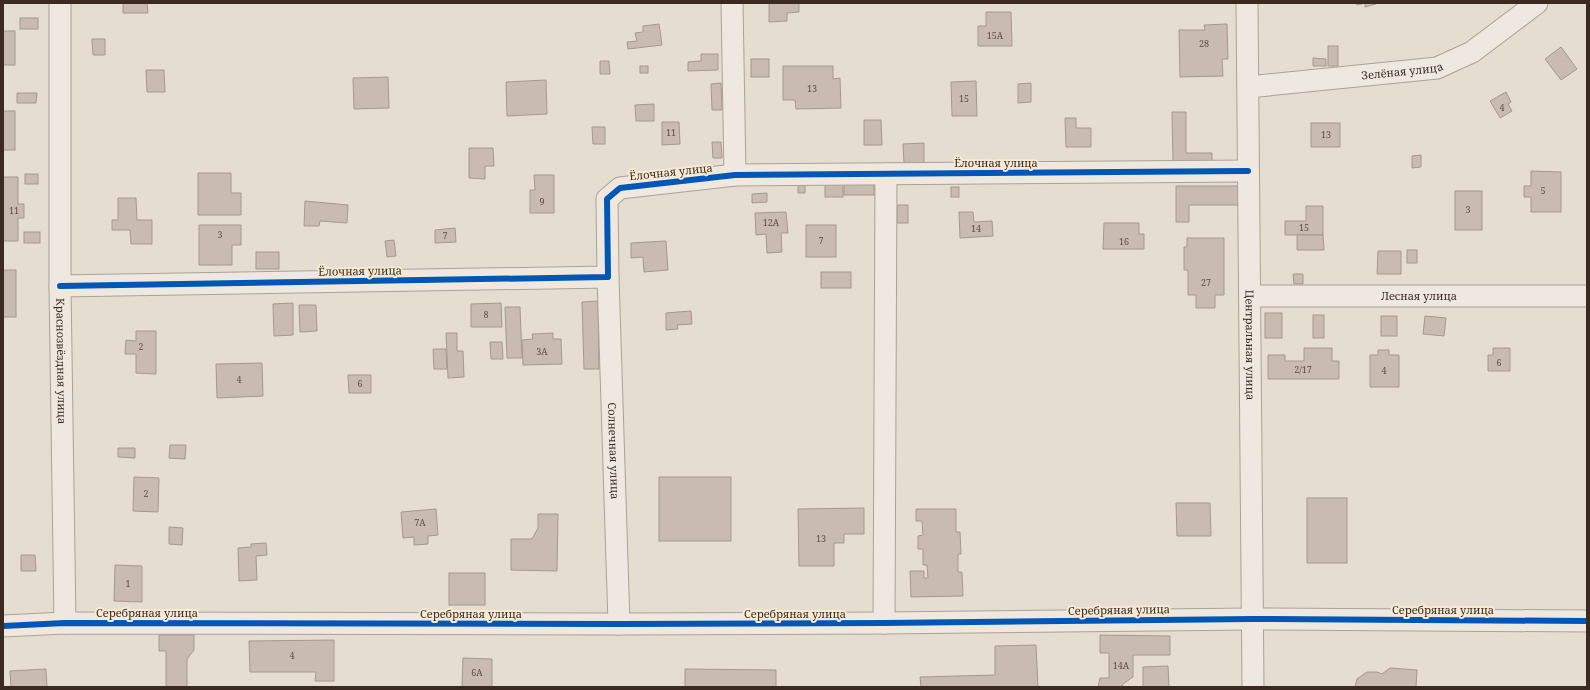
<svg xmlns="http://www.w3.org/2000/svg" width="1590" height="690" font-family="'Noto Serif',serif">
<rect width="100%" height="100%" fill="#e5ddcf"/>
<g fill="#cabbb0" stroke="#a6988e">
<polygon points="123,3 147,3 148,13 123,13"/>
<polygon points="769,3 799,3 799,12 787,13 787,21 769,22"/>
<polygon points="1356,3 1375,3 1376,4 1365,7 1365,3 1357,5"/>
<polygon points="986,12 1011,12 1012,46 978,46 978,26 986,26"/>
<rect x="20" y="18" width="18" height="11"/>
<polygon points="659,24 662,45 628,49 627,42 637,41 635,33 643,32 643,26"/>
<polygon points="1227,24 1228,59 1222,59 1223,76 1180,77 1179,30 1205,30 1204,25"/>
<rect x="3" y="31" width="12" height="34"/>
<polygon points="92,39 105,39 105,55 93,55"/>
<rect x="1328" y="46" width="10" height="20"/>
<polygon points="1561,47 1577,69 1561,80 1545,59"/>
<polygon points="701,54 718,54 718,70 688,71 688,62 701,61"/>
<polygon points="1313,58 1326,59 1326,66 1313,66"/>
<rect x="751" y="59" width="18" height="18"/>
<polygon points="600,61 609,61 610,74 600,74"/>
<rect x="640" y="66" width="8" height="7"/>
<polygon points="783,66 833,66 833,79 840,78 841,108 796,109 795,100 783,100"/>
<polygon points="146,70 164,70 165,92 147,92"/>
<polygon points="388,77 389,108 354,109 353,78"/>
<polygon points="546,80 547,114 507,116 506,82"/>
<polygon points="976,81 977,116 952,116 951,82"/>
<polygon points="721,83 722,110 712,110 711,84"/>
<polygon points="1031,83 1031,102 1018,103 1018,84"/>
<polygon points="1506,92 1511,102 1508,104 1512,111 1500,118 1490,101"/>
<polygon points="17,93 37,93 36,103 17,103"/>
<polygon points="654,104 654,121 636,121 635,105"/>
<rect x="3" y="111" width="12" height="39"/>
<polygon points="1172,112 1186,112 1186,153 1212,153 1212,161 1173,162"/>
<polygon points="1065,118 1076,118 1076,128 1091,128 1091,147 1066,147"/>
<polygon points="864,120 881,120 882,145 864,145"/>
<polygon points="662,122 679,122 680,144 662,145"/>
<rect x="1311" y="123" width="29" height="24"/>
<polygon points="592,127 605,127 605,144 593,144"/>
<polygon points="712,142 721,142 722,158 713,158"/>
<polygon points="924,143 924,163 904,163 903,144"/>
<polygon points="469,148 493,148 494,166 485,166 485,179 469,178"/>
<polygon points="1421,155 1421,167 1412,168 1412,156"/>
<polygon points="1531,171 1561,172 1561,212 1531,212 1531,197 1524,197 1524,186 1531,186"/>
<polygon points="198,173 231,173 231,193 241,193 241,215 198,215"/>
<rect x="25" y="174" width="13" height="10"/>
<polygon points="534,175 554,175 554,213 530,213 530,190 535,190"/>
<polygon points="3,177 18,177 18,204 24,204 24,218 18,218 18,241 3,241"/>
<polygon points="805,184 805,193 798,193 798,185"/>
<rect x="825" y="184" width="18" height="13"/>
<rect x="844" y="184" width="30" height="11"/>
<polygon points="1176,186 1243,186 1243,205 1189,205 1189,222 1176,222"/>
<rect x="951" y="187" width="8" height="10"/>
<rect x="1455" y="191" width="27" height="39"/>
<polygon points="767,193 767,202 752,203 752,194"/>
<polygon points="118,198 136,198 137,220 152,220 152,244 131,244 130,230 112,230 112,220 118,220"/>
<polygon points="305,201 348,205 347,223 320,221 319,226 304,226"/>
<rect x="897" y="205" width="11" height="18"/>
<polygon points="1306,206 1323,206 1323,235 1285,235 1285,221 1306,221"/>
<polygon points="786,212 788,233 781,233 782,252 767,253 766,234 756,235 755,213"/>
<polygon points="959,212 973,212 974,222 992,221 993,236 960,238"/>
<polygon points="1104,223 1139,223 1139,234 1144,234 1144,249 1103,249"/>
<polygon points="199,225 241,225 241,245 232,245 232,265 199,265"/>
<rect x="806" y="225" width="30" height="32"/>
<polygon points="455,228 456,242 435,243 435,230"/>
<rect x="24" y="232" width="16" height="11"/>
<polygon points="1297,235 1323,235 1324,250 1297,250"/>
<polygon points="1187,238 1224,238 1224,295 1215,295 1215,308 1196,308 1196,295 1188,295 1188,270 1184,270 1184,247 1187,247"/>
<polygon points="394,240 396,256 387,257 385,241"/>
<polygon points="666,241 668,270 644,272 643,257 631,258 631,243"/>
<rect x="1407" y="250" width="10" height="13"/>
<polygon points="1378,251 1401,251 1401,274 1377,274"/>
<rect x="256" y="252" width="23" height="17"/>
<rect x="3" y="270" width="13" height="47"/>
<rect x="821" y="272" width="30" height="16"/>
<polygon points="1293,274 1303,274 1303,284 1294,284"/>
<polygon points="598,301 599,369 584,369 582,302"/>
<polygon points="293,303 293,335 274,336 273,304"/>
<polygon points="501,303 502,327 471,327 471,304"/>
<polygon points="299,305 316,305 317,331 300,332"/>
<polygon points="505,307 520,307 522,358 507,358"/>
<polygon points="691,311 692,324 677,325 678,329 666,330 666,313"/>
<rect x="1265" y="313" width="17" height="25"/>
<rect x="1313" y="315" width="11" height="23"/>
<rect x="1381" y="316" width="16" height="20"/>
<polygon points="1425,316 1446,318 1444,336 1423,334"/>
<polygon points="136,331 156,331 156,374 136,373 136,354 125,354 126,340 136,341"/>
<polygon points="446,333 457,333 457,351 463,351 464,377 448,378"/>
<polygon points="553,333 553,339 561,339 562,364 523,365 522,340 533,339 532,334"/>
<polygon points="490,342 502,342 503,359 491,359"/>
<polygon points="1304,348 1332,348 1332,361 1339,361 1339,379 1268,379 1268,355 1285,355 1285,361 1304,361"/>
<polygon points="1493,348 1510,348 1510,371 1488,371 1488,355 1493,355"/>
<polygon points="433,349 446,349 447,369 434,369"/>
<polygon points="1378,350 1389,350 1389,355 1399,355 1399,387 1370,387 1370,355 1378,355"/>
<polygon points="262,363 263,396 217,398 216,364"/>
<polygon points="348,375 371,375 371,393 349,393"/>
<polygon points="170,445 186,445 185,459 169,458"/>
<polygon points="118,448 135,448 135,458 118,457"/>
<polygon points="134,477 159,478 158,512 133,511"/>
<rect x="659" y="477" width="72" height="64"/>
<rect x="1307" y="498" width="40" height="65"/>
<polygon points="1176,503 1210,503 1211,536 1177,536"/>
<polygon points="864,508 864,534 844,534 844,543 834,543 834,566 799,566 798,509"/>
<polygon points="436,509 438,535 428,536 428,544 414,545 414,537 403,538 401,512"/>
<polygon points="916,509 956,509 956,532 960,532 961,554 958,554 958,572 962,572 963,596 911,597 910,571 924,571 924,578 928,578 927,565 923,565 923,549 918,549 918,536 923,535 922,521 916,521"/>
<polygon points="538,514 558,514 557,571 511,570 511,539 532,539 538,528"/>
<polygon points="169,527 183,528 182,545 169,544"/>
<polygon points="266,543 267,555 256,556 257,580 239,581 238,548 251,547 251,544"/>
<polygon points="21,555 35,555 36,571 21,571"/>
<polygon points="115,565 142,566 142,602 114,601"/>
<rect x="449" y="573" width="36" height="32"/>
<polygon points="159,635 194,635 194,650 187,659 187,687 166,687 166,651 159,651"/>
<polygon points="1100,635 1170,636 1170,655 1133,655 1133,677 1123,684 1122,687 1098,687 1100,678 1109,678 1109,653 1100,653"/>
<polygon points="334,640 334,681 315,681 316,672 250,672 249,641"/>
<polygon points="1036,645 1038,687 921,687 920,677 995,675 995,646"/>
<polygon points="463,658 492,659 492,687 462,687"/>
<polygon points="1168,666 1169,687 1143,687 1143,667"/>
<polygon points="1390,668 1417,670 1416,687 1355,687 1357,679 1367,672 1377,672 1382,674"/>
<polygon points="46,669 47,687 11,687 10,671"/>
<polygon points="685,669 776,670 776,687 685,687"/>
</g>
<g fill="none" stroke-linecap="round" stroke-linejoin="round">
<g stroke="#aba297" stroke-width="23">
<g id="minor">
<path id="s1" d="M 60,3 L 60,286 L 65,623"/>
<polyline points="732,3 735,175"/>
<path id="s2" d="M 1247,3 L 1253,687"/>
<path id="s3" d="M 1248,87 L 1437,68 L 1472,52 L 1537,3"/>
<path id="s4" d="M 608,277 L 619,624"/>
<polyline points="60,286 608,277 607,199 620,188 735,175 1248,171"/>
<path id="s5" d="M 1250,296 L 1587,296"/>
<polyline points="884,623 886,174"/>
<polyline points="3,626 65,623 619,624 884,623 1252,619 1587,621"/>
</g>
</g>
<use href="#minor" stroke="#eee8e0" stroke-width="21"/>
<g stroke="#f6ead5" stroke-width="8">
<g id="cycleway">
<polyline points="60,286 608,277 607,199 620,188 735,175 1248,171"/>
<polyline points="3,626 65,623 619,624 884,623 1252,619 1587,621"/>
</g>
</g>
<use href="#cycleway" stroke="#0057b8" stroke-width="6"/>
</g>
<g text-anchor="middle" stroke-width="4" stroke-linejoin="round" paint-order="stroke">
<g font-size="9" fill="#5e4e43">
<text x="995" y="39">15А</text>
<text x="1204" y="47">28</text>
<text x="812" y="92">13</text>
<text x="964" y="102">15</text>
<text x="1502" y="111">4</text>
<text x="671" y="136">11</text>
<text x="1326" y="138">13</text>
<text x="1543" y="194">5</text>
<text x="542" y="205">9</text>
<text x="1468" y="213">3</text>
<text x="14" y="214">11</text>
<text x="771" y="226">12А</text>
<text x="1304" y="231">15</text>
<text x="976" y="232">14</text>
<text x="220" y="238">3</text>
<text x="445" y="239">7</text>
<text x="821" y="244">7</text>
<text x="1124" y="245">16</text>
<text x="1206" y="286">27</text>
<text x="486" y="318">8</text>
<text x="141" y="350">2</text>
<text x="542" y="355">3А</text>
<text x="1499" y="366">6</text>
<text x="1303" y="373">2/17</text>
<text x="1384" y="374">4</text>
<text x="239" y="383">4</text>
<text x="360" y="387">6</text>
<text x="146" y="497">2</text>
<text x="420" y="526">7А</text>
<text x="821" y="542">13</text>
<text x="128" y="587">1</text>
<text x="292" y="659">4</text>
<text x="1121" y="669">14А</text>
<text x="477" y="676">6А</text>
</g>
<g font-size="11" fill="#3a2a1f" stroke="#f6ead5">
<text dy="4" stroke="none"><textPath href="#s3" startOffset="155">Зелёная улица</textPath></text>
<text x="996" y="167">Ёлочная улица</text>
<text transform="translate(671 172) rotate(-6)" y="4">Ёлочная улица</text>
<text transform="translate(360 271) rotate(-1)" y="4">Ёлочная улица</text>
<text dy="4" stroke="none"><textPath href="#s5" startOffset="169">Лесная улица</textPath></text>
<text dy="4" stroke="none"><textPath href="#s2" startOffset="342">Центральная улица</textPath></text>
<text dy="4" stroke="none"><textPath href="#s1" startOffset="358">Краснозвёздная улица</textPath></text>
<text dy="4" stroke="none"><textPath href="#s4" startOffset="174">Солнечная улица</textPath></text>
<text transform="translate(1119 610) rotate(-1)" y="4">Серебряная улица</text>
<text x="1443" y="614">Серебряная улица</text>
<text x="147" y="617">Серебряная улица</text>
<text x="471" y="618">Серебряная улица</text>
<text x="795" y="618">Серебряная улица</text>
</g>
</g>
<rect width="1590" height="690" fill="none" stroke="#3a2a1f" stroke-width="8"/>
</svg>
